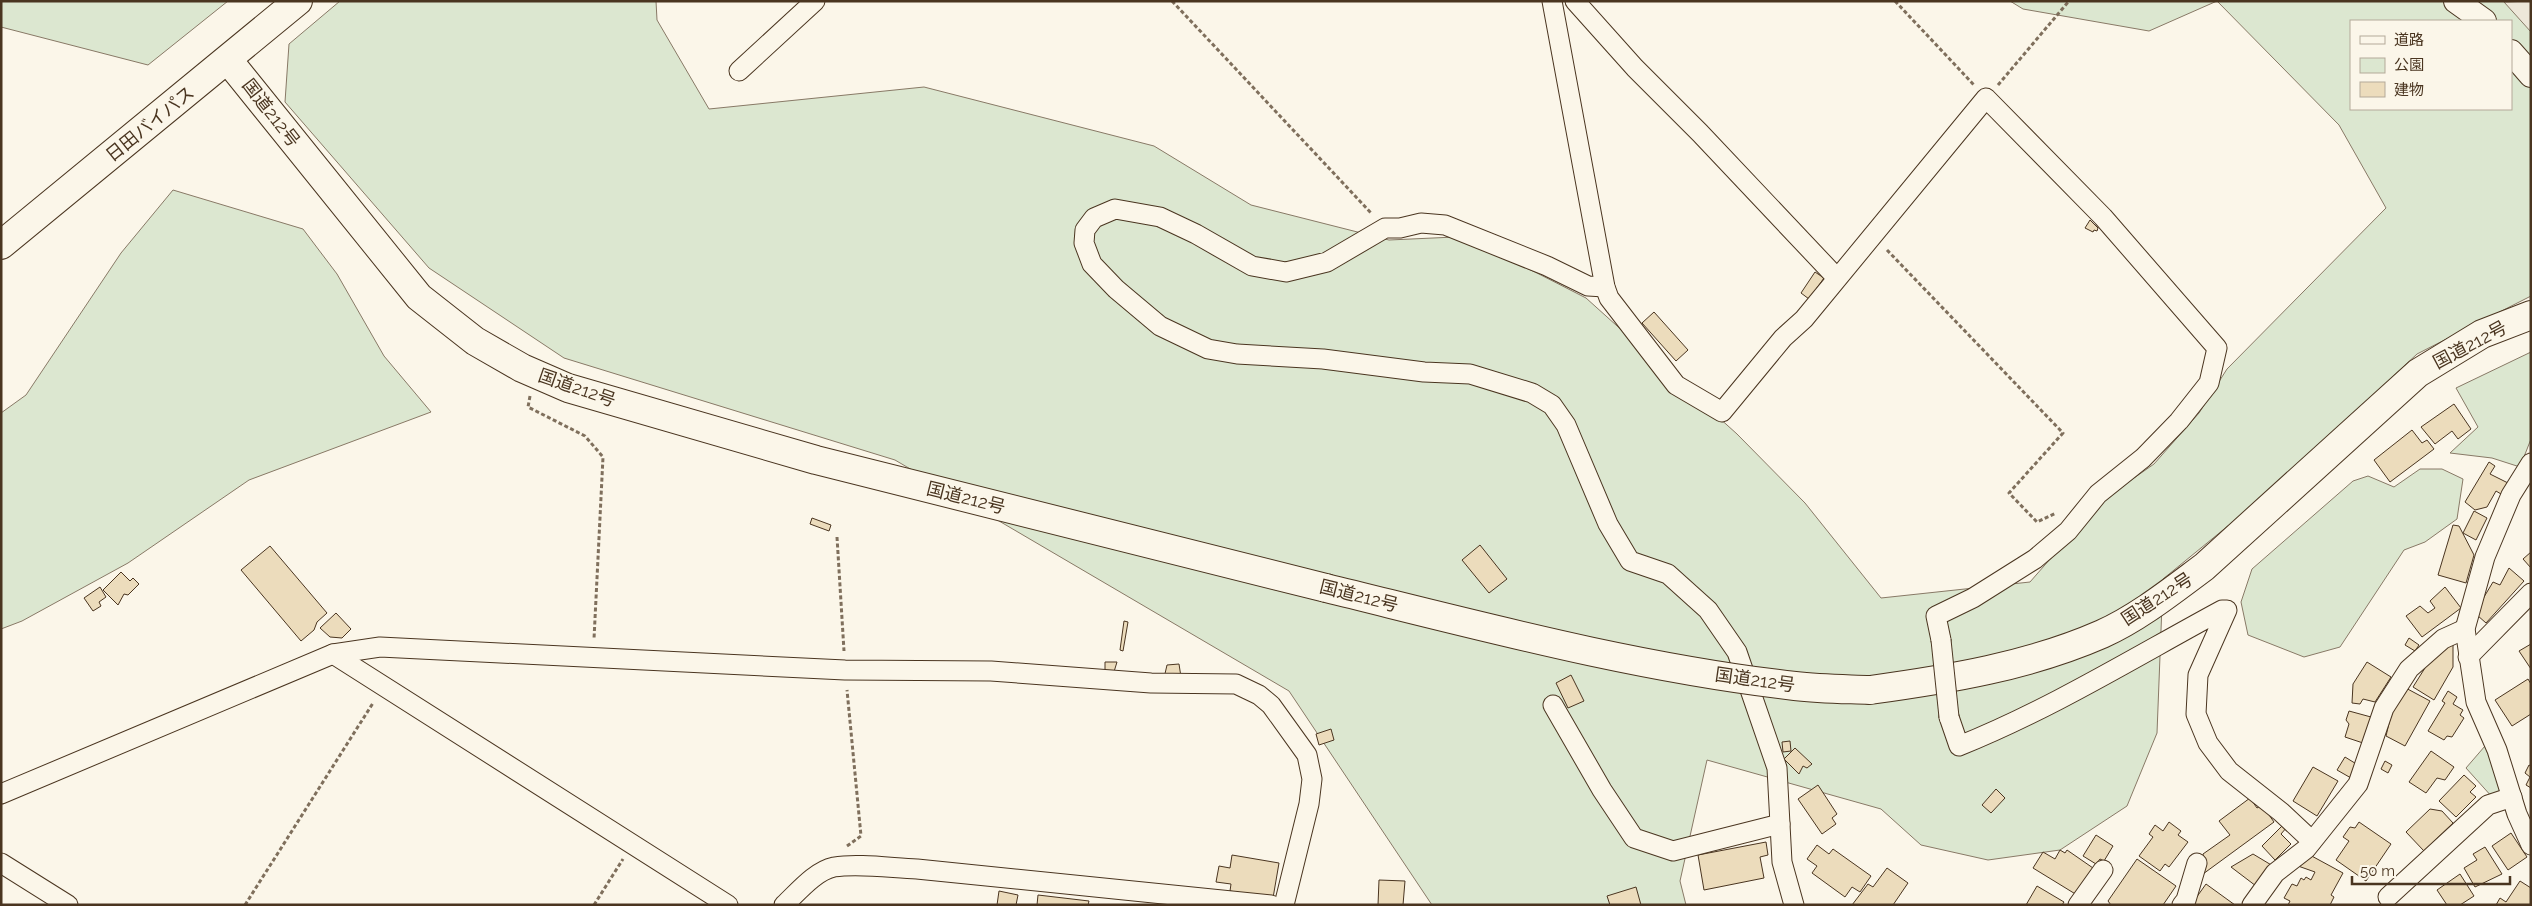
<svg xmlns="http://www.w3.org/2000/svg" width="2532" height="906" font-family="Raleway,'Noto Sans JP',sans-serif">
<rect width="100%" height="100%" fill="#fbf6e9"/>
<g fill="#dce7d0" stroke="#887966" fill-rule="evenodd">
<polygon points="1,1 228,1 148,65 1,27"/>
<path d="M 340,1 L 656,1 L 657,20 L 709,109 L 924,87 L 1154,146 L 1251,205 L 1389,240 L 1455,237 L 1535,272 L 1586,298 L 1737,434 L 1805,503 L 1881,598 L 2030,582 L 2101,501 L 2154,464 L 2199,413 L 2227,369 L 2386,208 L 2339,125 L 2217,1 L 2531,1 L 2531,296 L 2417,354 L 2267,494 L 2163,579 L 2157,733 L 2127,806 L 2060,850 L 1988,860 L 1921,845 L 1881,809 L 1707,760 L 1680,881 L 1686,905 L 1432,905 L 1289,691 L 895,460 L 564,358 L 429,268 L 285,102 L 289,44 ZM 2351,21 L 2511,21 L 2511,109 L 2351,109 Z"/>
<polygon points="2010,1 2217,1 2149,31 2023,9"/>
<polygon points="173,190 303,229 337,274 384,356 431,412 249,480 128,563 22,621 1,629 1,413 26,395 121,253"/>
<polygon points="2531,352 2531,439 2520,467 2492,458 2450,453 2478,427 2456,388"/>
<polygon points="2420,469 2442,469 2463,479 2457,519 2425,542 2404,550 2340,647 2304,657 2248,635 2241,602 2252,569 2353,481 2368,476 2394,487"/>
<polygon points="2485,746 2491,750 2504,788 2493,798 2466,768"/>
</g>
<polygon fill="#ede7d9" stroke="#887966" points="2531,1 2531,32 2504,2"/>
<g fill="#ecdcbc" stroke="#4a3520">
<polygon points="2090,220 2098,228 2097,231 2094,230 2093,232 2085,228"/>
<polygon points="1815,272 1824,278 1809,299 1801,293"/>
<polygon points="1654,312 1688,350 1676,361 1642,323"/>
<polygon points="2454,404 2471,429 2458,439 2452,431 2435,444 2421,427"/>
<polygon points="2412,430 2422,443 2427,440 2434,449 2390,482 2374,460"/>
<polygon points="2489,462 2495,466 2490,474 2508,483 2501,494 2496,491 2487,507 2475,510 2465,502"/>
<polygon points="2474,511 2487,518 2476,540 2463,533"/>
<polygon points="812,518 831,525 829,531 810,524"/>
<polygon points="2453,525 2459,526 2474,555 2466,583 2438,575"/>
<polygon points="1480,545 1507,579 1489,593 1462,560"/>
<polygon points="270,546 327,613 317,622 314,630 301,641 241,570"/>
<polygon points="2531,552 2531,568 2523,559"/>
<polygon points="2509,568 2524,581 2486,623 2477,615 2484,597 2493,582 2500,585"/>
<polygon points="121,572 130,581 133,578 139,584 128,595 124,594 118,605 103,590"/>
<polygon points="100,587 106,597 99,602 101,606 93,611 84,598"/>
<polygon points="2445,587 2461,608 2422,637 2406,616 2420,606 2428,613 2435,608 2430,601"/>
<polygon points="336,613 351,629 342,638 330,637 320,628"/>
<polygon points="1124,621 1128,622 1123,651 1120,650"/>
<polygon points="2409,638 2419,645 2415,651 2405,645"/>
<polygon points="2453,640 2453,667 2434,700 2413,687 2435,652"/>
<polygon points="2531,644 2531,669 2519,651"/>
<polygon points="1105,662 1117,662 1113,675 1105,672"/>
<polygon points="2367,662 2391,677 2375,702 2363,699 2360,704 2352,703 2353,684"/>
<polygon points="1179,664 1181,677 1164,678 1167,665"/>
<polygon points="1571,675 1584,701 1568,708 1556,683"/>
<polygon points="2528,679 2531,684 2531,714 2512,726 2495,700"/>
<polygon points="2402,686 2430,701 2405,746 2386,736 2395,698"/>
<polygon points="2448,691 2457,697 2453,704 2463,710 2460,715 2464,718 2452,737 2447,736 2444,740 2428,731 2445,703 2442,701"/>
<polygon points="2349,711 2371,717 2363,743 2345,737 2349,724 2346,720"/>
<polygon points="1331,729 1334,740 1319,745 1316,734"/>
<polygon points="1790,741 1791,751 1783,752 1782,742"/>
<polygon points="1795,748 1812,764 1807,768 1803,766 1799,774 1784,759"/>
<polygon points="2431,751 2454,767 2445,780 2437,778 2426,793 2409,782"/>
<polygon points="2345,757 2358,765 2351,778 2337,770"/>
<polygon points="2385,761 2392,765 2388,773 2381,769"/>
<polygon points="2529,765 2531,766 2531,788 2526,785 2530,777 2525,773"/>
<polygon points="2313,767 2338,781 2317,816 2293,801"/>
<polygon points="2464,775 2476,786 2470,792 2476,797 2456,817 2439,801"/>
<polygon points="1818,785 1837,814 1832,818 1836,824 1822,834 1798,799"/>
<polygon points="1996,789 2005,798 1991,813 1982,805"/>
<polygon points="2250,798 2257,808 2262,805 2274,822 2203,874 2203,854 2230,835 2219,821"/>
<polygon points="2430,809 2442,811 2453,823 2424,851 2406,832"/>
<polygon points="2169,822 2181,831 2178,835 2188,842 2169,867 2165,864 2160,871 2139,856 2153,837 2149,834 2155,825 2163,831"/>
<polygon points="2359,822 2391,844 2366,881 2336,860 2349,841 2343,837 2350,827 2355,828"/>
<polygon points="2284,824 2287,827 2281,834 2291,844 2275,860 2262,846"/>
<polygon points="2511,833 2527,857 2508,870 2492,846"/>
<polygon points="2096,835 2113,846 2104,861 2100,859 2096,864 2083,856"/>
<polygon points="1766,842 1768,855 1760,857 1764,878 1704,890 1698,855"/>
<polygon points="1817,845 1829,854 1833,849 1871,876 1860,892 1852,887 1845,897 1812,873 1817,866 1807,859"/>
<polygon points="2485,847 2502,874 2475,887 2464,868 2477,860 2473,854"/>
<polygon points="2060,850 2065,853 2067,850 2093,868 2077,895 2033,868 2043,852 2055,859"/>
<polygon points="2253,854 2273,866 2256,886 2231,867"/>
<polygon points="2308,854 2343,873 2331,895 2334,897 2330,905 2288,905 2290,901 2284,898 2292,884 2297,886 2301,878 2304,880 2306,877 2311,880 2315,872 2298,866"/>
<polygon points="1232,855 1279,863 1273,898 1230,891 1231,884 1216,882 1219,866 1230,868"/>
<polygon points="2137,859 2176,886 2163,905 2111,905 2108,901"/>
<polygon points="1887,868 1908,883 1893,905 1852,905 1868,884 1873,887"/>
<polygon points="2460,874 2474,896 2460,905 2447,905 2437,890"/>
<polygon points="1379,880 1405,881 1403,905 1378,905"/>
<polygon points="2520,881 2531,888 2531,905 2496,905 2500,898 2506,902"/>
<polygon points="2206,884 2235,905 2191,905"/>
<polygon points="2037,886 2064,902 2062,905 2026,905"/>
<polygon points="1636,887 1641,905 1610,905 1607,896"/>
<polygon points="999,891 1018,895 1016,905 997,905"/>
<polygon points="1038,895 1089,901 1088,905 1037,905"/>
</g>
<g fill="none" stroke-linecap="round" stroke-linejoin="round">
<g stroke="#4a3520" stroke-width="21">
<g id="minor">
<polyline points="1552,1 1605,287 1609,298 1676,385 1722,412 1783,338 1804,319 1986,98 2103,217 2217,348 2209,383 2179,421 2143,458 2098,494 2068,531 2035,559 1973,598 1936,616 1941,640"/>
<polyline points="1575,1 1635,68 1700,133 1836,277"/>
<polyline points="739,71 815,1"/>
<polyline points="1605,287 1588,286 1547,266 1445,225 1421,223 1400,228 1385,228 1327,262 1286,272 1252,266 1196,234 1160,217 1115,209 1094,218 1085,230 1084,243 1092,264 1116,289 1160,326 1208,349 1237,354 1323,359 1424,372 1470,374 1532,393 1552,405 1566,425 1608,524 1630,561 1668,574 1708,610 1737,652 1777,768 1782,862 1794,905"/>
<polyline points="2531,463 2511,495 2485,557 2465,629 2476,702 2497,750 2517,814 2531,845"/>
<polyline points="333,654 728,905"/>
<polyline points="2468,657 2531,593"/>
<polyline points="1553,705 1602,790 1634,838 1673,851 1780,824"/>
<path d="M 1949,717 L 1959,746 C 2051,709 2135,657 2222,610 L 2227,610 L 2198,675 L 2196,714 L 2208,743 L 2229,771 L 2281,812 L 2312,841"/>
<polyline points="1,794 333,654 380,647 845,670 991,671 1151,683 1236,684 1259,695 1271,705 1307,755 1312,779 1309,804 1284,905"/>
<polyline points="1,863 68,905"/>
<polyline points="2388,897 2488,805 2512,797"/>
<path d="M 784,905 C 798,892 815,871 834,867 C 858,863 892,868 917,869 L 1271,905"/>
<polyline points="2078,905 2103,870"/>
<polyline points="2182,905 2186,900 2197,863"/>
<polyline points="2252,905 2275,873 2306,849 2358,784 2384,708 2409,669 2443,639 2465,629"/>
</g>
</g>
<g stroke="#4a3520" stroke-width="26">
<g id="tertiary">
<polyline points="2456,1 2484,21"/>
<polyline points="2511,52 2531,75"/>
</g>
</g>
<g stroke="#4a3520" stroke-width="30">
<g id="trunk">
<polyline points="228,60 419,297 475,341 522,368 568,388 816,460 1326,588"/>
<polyline points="1,245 298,1"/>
<path d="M 1870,690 C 1950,679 2029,666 2102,634 C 2138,618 2173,590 2204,567 L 2418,373 L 2482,334 L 2531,315"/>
</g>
</g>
<g stroke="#7f6f5c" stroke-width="3" stroke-dasharray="4 2.5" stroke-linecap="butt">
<polyline points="1172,1 1372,214"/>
<polyline points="1895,1 1974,85"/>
<polyline points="1998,85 2069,1"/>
<polyline points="1887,250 2063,433 2009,493 2037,522 2056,513"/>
<polyline points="530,396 528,407 585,436 603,457 594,639"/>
<polyline points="837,537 844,651"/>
<polyline points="847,846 861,836 847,690"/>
<polyline points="245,905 373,703"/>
<polyline points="594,905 623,859"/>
</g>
<use href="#minor" stroke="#fbf6e9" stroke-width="19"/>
<use href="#tertiary" stroke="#fbf6e9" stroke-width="24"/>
<use href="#trunk" stroke="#fbf6e9" stroke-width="28"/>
<g stroke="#4a3520" stroke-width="21" stroke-linecap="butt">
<polyline id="minor-bridge" points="1941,640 1949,717"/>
</g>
<g stroke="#4a3520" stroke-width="30" stroke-linecap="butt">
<path id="trunk-bridge" d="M 1326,588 C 1481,626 1636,668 1795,686 C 1820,689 1845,689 1870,690"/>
</g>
<use href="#minor-bridge" stroke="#fbf6e9" stroke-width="19"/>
<use href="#trunk-bridge" stroke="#fbf6e9" stroke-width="28"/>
</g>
<g text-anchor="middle" stroke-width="4" stroke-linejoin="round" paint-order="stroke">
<g font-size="18" fill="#4a3520" stroke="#fbf6e9">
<text transform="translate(271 113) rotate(52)" y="6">国道212号</text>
<text transform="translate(150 124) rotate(-39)" y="6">日田バイパス</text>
<text transform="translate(2470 345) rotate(-28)" y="6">国道212号</text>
<text transform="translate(577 388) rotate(19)" y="6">国道212号</text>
<text transform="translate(966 498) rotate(14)" y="6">国道212号</text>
<text transform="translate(1359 596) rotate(14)" y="6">国道212号</text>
<text transform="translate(2157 599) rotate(-33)" y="6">国道212号</text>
<text transform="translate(1755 680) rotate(8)" y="6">国道212号</text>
</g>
</g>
<rect width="2532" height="906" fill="none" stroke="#4a3520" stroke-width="5"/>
<rect x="2350" y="20" width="162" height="90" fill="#fbf6e9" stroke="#b4a999"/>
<rect x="2360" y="36" width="25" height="8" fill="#fbf6e9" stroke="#b4a999"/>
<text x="2394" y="45" font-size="15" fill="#4a3520">道路</text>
<rect x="2360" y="58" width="25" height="15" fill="#dce7d0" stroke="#b4a999"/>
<text x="2394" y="70" font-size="15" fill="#4a3520">公園</text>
<rect x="2360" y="82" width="25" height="15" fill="#ecdcbc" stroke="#b4a999"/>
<text x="2394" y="95" font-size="15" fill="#4a3520">建物</text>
<path d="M2352 876v8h158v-8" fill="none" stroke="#4a3520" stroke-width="2.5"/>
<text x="2360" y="876" font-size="15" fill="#4a3520" stroke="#fbf6e9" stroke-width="4" paint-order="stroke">50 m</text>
</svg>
